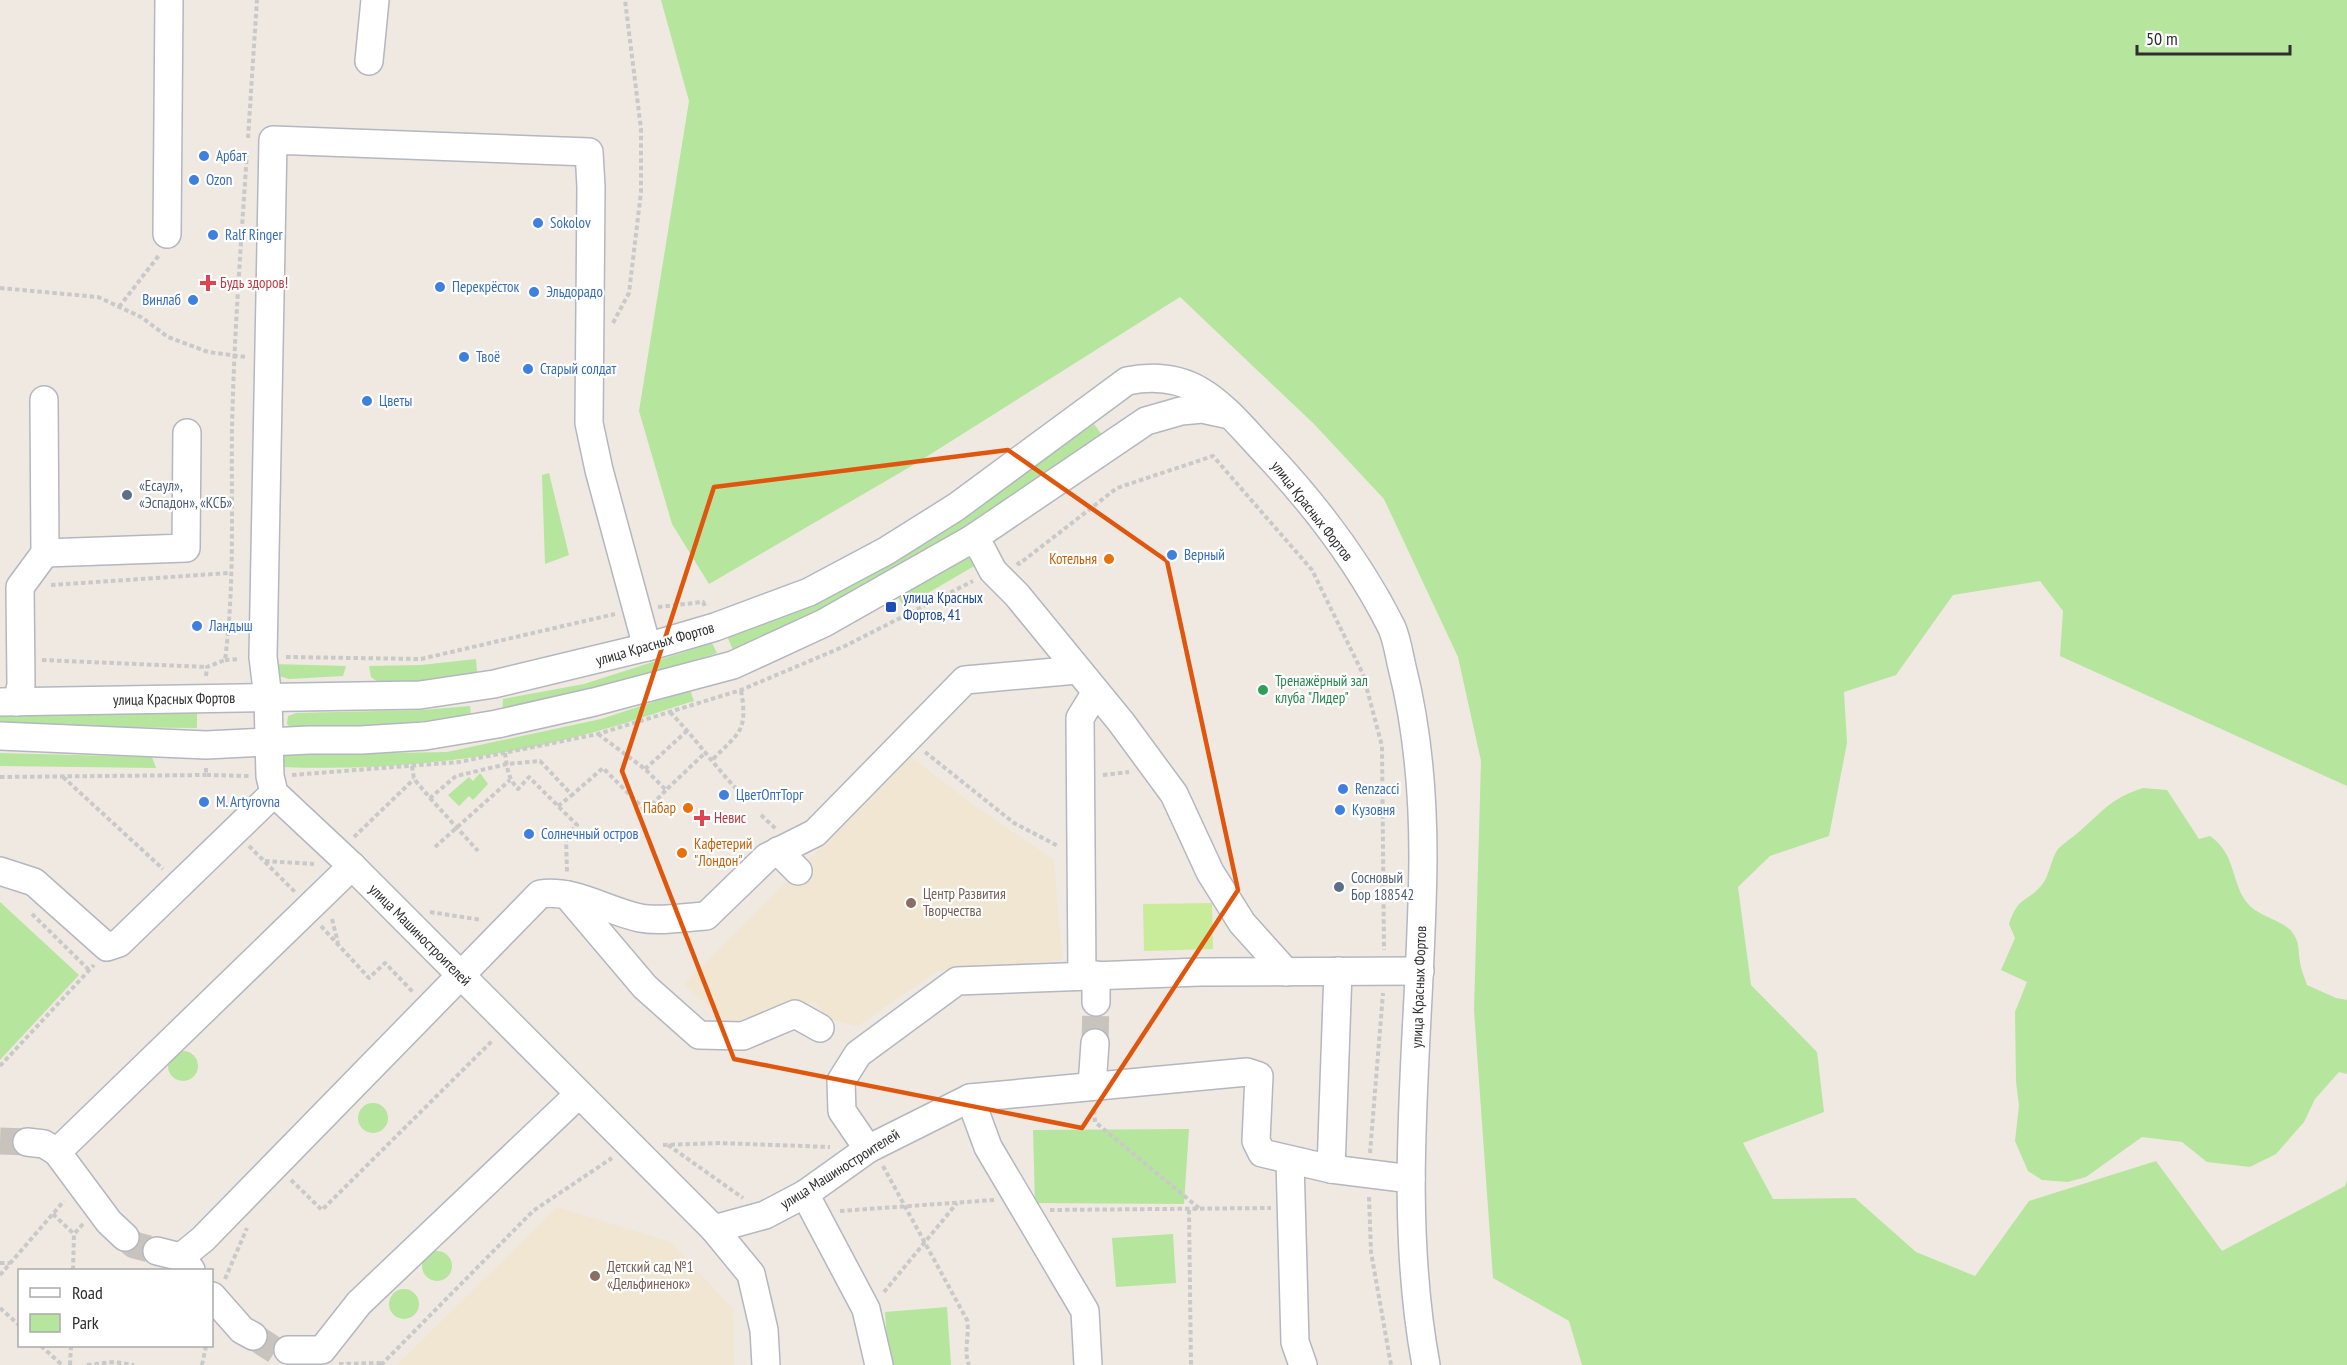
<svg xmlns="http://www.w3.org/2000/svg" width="2347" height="1365" font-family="'PT Sans Narrow',sans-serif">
<rect width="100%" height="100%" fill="#efe9e1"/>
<g fill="#f0e6d1">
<polygon points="911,757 976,807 1054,860 1062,960 937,971 858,1026 831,1020 813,1001 738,1032 684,984"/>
<polygon points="557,1207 670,1242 733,1309 734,1365 397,1365"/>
</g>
<g fill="#b6e59e">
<polygon points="661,0 2347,0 2347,786 2060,656 2063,611 2040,581 1953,595 1896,675 1844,692 1847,743 1829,836 1770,856 1738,887 1751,985 1817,1052 1824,1112 1743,1143 1773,1199 1855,1198 1916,1252 1975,1276 2029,1201 2156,1161 2222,1251 2345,1186 2347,1180 2347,1365 1582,1365 1569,1321 1493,1278 1474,1010 1481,761 1458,657 1384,499 1314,424 1180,297 915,464 709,584 672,524 639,411 689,101"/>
<polygon points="1094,424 1102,435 965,530 822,612 733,650 727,636 959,518"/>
<polygon points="549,473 569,555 545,564 542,475"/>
<polygon points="965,547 976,565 904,607 893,589"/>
<polygon points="712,643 717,653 586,696 502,714 503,699 584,684"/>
<path d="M 476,659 L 477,672 C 457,682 406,687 383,684 C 379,683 375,680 371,677 L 369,666 L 421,665 Z"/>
<polygon points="272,664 346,666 343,676 289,679 279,676"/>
<path d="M 690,690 L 694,701 C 655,713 616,727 576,737 C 481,761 381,771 282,767 L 284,755 L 447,752 L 601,719 Z"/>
<polygon points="470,706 471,715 385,726 291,728 287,724 288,716 296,713 422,710"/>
<polygon points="0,712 197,713 197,728 0,726"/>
<polygon points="0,753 152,757 156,768 0,766"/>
<polygon points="480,773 488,784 473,800 469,796 459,806 448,795 469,777 473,781"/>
<path d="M 2143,788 L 2167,790 L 2199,839 L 2210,836 C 2238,855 2230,887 2251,907 C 2263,918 2286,921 2294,935 C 2300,944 2298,952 2300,962 C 2301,970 2305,978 2307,985 L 2336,998 L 2347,1000 L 2347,1074 L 2339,1072 L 2315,1099 L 2304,1122 L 2276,1154 L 2250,1167 L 2207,1162 L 2182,1142 L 2142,1137 L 2086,1177 L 2068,1182 L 2042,1180 L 2028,1171 L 2015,1141 L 2019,1106 L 2016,1081 L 2015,1012 L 2027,982 L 2001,970 L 2015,938 L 2009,924 C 2018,897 2024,904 2040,887 C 2050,877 2050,860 2058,849 C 2064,843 2073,837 2080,831 C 2103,811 2111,798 2143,788 Z"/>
<polygon points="0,902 79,975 0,1060"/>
<circle cx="183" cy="1066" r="15"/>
<circle cx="373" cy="1118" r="15"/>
<polygon points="1189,1129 1184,1204 1035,1203 1033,1130"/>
<polygon points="1173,1234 1176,1283 1116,1287 1112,1238"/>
<circle cx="437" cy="1266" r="15"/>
<circle cx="404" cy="1304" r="15"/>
<polygon points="947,1307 951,1365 889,1365 885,1312"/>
</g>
<polygon fill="#c9ec9a" points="1212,903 1213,949 1144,951 1143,904"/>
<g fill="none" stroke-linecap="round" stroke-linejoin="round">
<g stroke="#c8c4bd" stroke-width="27" stroke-dasharray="27 14" stroke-linecap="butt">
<polyline points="1095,1043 1096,1002"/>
<polyline points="0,1141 27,1142"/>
<polyline points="125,1237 134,1245 157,1251"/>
<polyline points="253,1336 276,1351 288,1350"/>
</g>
<g stroke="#b4b7c1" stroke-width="30">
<g id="minor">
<polyline points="369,61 375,0"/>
<polyline points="167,234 169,0"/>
<polyline points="972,539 982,550 993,571 1017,595 1121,722 1174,794 1210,872 1242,923 1286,972"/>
<polyline points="45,553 186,548 187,433"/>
<polyline points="647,647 599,470 589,423 591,187 589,152 273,140 263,657 268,698 270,776 274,793 352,866 714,1229 765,1215 805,1194 868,1149 970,1098 1247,1072 1259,1076 1256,1141 1262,1153 1331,1169 1411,1179"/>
<path d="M 0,702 L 420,695 L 494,684 L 647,647 L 715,627 L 809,592 L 886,551 L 956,507 L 1127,381 C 1196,367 1224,408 1267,454 C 1315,505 1361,566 1392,628 C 1397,640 1399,654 1402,667 C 1418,730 1423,792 1423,857 C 1422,1026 1395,1198 1426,1365"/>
<polyline points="17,702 21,685 20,587 45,553 44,400"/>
<polyline points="0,736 206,745 309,740 361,740 425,736 497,724 594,702 733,665 824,623 972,539 1146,421 1181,411 1202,409 1230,415"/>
<polyline points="778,851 798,871"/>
<polyline points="0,871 34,882 107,947 119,943 274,793"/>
<polyline points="567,895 645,987 699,1035 743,1036 795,1014 820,1028"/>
<polyline points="1082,975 1080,718 1096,692"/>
<polyline points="1096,975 1096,1002"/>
<polyline points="1092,1086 1095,1043"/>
<polyline points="970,1098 988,1147 1085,1311 1088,1365"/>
<polyline points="27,1142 44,1144 57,1152 109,1222 125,1237"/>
<polyline points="868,1149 842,1111 841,1081 858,1054 957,981 1200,972 1420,971"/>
<polyline points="57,1152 352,866"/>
<polyline points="1290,1161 1295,1342 1303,1365"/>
<polyline points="1331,1169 1338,971"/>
<polyline points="805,1194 866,1309 879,1365"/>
<polyline points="714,1229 751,1274 764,1330 766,1365"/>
<polyline points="157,1251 181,1257 191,1270"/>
<path d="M 181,1257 L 203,1239 L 540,894 C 574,889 607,911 640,918 C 660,922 686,917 706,916 L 767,857 L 815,833 L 965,680 L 1077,670"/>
<polyline points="212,1296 242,1330 253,1336"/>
<polyline points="288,1350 322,1350 359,1303 579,1094"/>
</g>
</g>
<g stroke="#c9c9c9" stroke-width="4" stroke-dasharray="4.5 3" stroke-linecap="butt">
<polyline points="248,138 257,0"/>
<polyline points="0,288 98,297 141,317 168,337 208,352 246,357"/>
<polyline points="119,307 160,254"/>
<polyline points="613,323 629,293 641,192 641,129 625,0"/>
<polyline points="1017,562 1019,564 1117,488 1213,456 1312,570 1363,674 1382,746 1384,950"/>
<polyline points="51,585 229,573"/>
<polyline points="658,607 703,602 705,606"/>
<polyline points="286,657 421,659 615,614"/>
<polyline points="42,660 207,667"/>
<polyline points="225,660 240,659"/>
<path d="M 206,676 L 207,667 L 225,660 C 235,584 231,505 232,428 C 234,336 241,244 247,152"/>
<path d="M 670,712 C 697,740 718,771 745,798"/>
<polyline points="598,734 645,769 666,790 706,752"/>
<polyline points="925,752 1014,823 1058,846"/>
<path d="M 505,753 C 507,767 508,779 518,789 L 529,777 L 577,825 L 573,829"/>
<path d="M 713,759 C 740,732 748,731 741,690"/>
<polyline points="412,766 414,779 430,798 456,776 507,764 540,761 572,795 603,768 646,811 666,790"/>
<polyline points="206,768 206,775 249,776"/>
<polyline points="645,769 687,731"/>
<polyline points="292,775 459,762 598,734 741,690 845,646 973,581"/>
<polyline points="1103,775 1129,772"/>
<polyline points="0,777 206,775"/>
<polyline points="63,777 163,869"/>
<polyline points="430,798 478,851"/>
<polyline points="558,806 572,795"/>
<polyline points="761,815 776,829"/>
<polyline points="354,837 414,779"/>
<polyline points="566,837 567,872"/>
<polyline points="249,846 295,892"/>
<polyline points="435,847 510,780"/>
<polyline points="265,861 314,864"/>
<polyline points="430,912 482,920"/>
<polyline points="32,914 89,970"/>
<polyline points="332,919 338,943"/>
<polyline points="321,926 369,978 385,963 413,992"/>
<polyline points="0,1066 94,965"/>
<polyline points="1094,1110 1095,1122 1200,1209"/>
<polyline points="663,1145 719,1143 830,1147"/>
<polyline points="668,1145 743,1198"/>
<polyline points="1370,1153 1383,993"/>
<path d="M 883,1166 L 967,1320 C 970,1335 963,1351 969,1365"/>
<polyline points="291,1180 322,1210 493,1040"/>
<polyline points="1369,1197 1371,1252 1391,1365"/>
<polyline points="1050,1210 1271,1208"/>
<polyline points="1189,1210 1191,1365"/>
<polyline points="840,1211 994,1200"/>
<polyline points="53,1214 74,1234"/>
<polyline points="0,1263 10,1263"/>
<polyline points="73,1270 74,1234 83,1224"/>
<polyline points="0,1275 64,1201"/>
<polyline points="225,1279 247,1228"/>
<polyline points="884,1292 957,1203"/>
<polyline points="0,1308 20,1326"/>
<polyline points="41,1346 62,1365"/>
<polyline points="339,1364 382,1363"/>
<polyline points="70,1365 71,1346"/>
<polyline points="87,1365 114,1362 134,1365"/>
<polyline points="202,1365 206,1346"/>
<polyline points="381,1365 533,1211 612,1158"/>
</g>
<use href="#minor" stroke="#fff" stroke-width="27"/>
</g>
<path fill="none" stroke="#df570e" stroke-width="4.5" stroke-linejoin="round" d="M 1008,450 L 1167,561 L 1238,890 L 1082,1128 L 734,1059 L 622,771 L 714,487 Z"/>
<g fill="#3f7fe0" stroke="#fff" stroke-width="2">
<circle cx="204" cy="156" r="6"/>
<circle cx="194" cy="180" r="6"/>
<circle cx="538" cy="223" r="6"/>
<circle cx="213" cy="235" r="6"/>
<circle cx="440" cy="287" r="6"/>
<circle cx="534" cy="292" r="6"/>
<circle cx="193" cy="300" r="6"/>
<circle cx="464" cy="357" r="6"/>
<circle cx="528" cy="369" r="6"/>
<circle cx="367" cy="401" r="6"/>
<circle cx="1172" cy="555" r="6"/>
<circle cx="197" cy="626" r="6"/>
<circle cx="1343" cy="789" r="6"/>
<circle cx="724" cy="795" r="6"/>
<circle cx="204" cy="802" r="6"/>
<circle cx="1340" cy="810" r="6"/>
<circle cx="529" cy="834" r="6"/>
</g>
<g fill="#e0444e" stroke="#fff" stroke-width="2">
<path d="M205 274h6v6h6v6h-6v6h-6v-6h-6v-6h6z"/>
<path d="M699 809h6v6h6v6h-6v6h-6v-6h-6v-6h6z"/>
</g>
<g fill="#5c6f8a" stroke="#fff" stroke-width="2">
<circle cx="127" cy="495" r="6"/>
<circle cx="1339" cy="887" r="6"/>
</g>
<g fill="#e8710a" stroke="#fff" stroke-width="2">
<circle cx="1109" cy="559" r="6"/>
<circle cx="688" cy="808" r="6"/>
<circle cx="682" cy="853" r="6"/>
</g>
<rect fill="#1a4fb4" stroke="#fff" stroke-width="2" x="885" y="601" width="12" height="12" rx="3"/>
<circle fill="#2e9e5b" stroke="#fff" stroke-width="2" cx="1263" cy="690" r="6"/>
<g fill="#8d6e63" stroke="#fff" stroke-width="2">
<circle cx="911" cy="903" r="6"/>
<circle cx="595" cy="1276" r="6"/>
</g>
<g text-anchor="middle" stroke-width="4.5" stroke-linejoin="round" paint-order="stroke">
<g font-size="15" fill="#366cbe" stroke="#fff" text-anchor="start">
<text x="216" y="161">Арбат</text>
<text x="206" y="185">Ozon</text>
<text x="550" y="228">Sokolov</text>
<text x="225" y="240">Ralf Ringer</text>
<text x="452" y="292">Перекрёсток</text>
<text x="546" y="297">Эльдорадо</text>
<text x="181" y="305" text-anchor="end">Винлаб</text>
<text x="476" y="362">Твоё</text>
<text x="540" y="374">Старый солдат</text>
<text x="379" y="406">Цветы</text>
<text x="1184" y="560">Верный</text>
<text x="209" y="631">Ландыш</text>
<text x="1355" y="794">Renzacci</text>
<text x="736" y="800">ЦветОптТорг</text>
<text x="216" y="807">M. Artyrovna</text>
<text x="1352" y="815">Кузовня</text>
<text x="541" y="839">Солнечный остров</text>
</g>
<g font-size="15" fill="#be3a42" stroke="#fff" text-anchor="start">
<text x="220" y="288">Будь здоров!</text>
<text x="714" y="823">Невис</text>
</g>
<g font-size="15" fill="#4e5e75" stroke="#fff" text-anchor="start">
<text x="139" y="491">«Есаул»,<tspan x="139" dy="17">«Эспадон», «КСБ»</tspan></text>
<text x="1351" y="883">Сосновый<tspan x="1351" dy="17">Бор 188542</tspan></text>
</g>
<g font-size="15" fill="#2e2e2e" stroke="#fff">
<text transform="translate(1312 511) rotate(52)" y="5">улица Красных Фортов</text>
<text transform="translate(655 644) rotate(-16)" y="5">улица Красных Фортов</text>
<text transform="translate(174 699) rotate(-1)" y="5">улица Красных Фортов</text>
<text transform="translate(420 935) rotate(45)" y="5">улица Машиностроителей</text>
<text transform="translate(1419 987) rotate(-88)" y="5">улица Красных Фортов</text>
<text transform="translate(840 1169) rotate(-32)" y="5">улица Машиностроителей</text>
</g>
<g font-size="15" fill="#c56008" stroke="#fff" text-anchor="end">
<text x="1097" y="564">Котельня</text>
<text x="676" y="813">Пабар</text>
<text x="694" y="849" text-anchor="start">Кафетерий<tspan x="694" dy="17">"Лондон"</tspan></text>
</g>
<g font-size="15" fill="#164399" stroke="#fff" text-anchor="start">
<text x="903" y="603">улица Красных<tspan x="903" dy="17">Фортов, 41</tspan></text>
</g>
<g font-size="15" fill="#27864d" stroke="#fff" text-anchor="start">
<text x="1275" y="686">Тренажёрный зал<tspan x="1275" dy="17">клуба "Лидер"</tspan></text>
</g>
<g font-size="15" fill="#785e54" stroke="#fff" text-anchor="start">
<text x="923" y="899">Центр Развития<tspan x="923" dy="17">Творчества</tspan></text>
<text x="607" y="1272">Детский сад №1<tspan x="607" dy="17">«Дельфиненок»</tspan></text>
</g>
</g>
<rect x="18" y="1269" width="195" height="78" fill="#ffffff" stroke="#ababab" stroke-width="1.5"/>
<rect x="30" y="1288" width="30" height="9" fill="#ffffff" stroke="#ababab" stroke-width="1.5"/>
<text x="72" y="1299" font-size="18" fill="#2e2e2e">Road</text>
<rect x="30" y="1314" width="30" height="18" fill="#b6e59e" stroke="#ababab" stroke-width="1.5"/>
<text x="72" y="1329" font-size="18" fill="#2e2e2e">Park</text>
<path d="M2137 45v9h153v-9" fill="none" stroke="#2e2e2e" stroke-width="3"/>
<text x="2146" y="45" font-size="18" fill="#2e2e2e" stroke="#ffffff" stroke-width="4.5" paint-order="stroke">50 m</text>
</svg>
